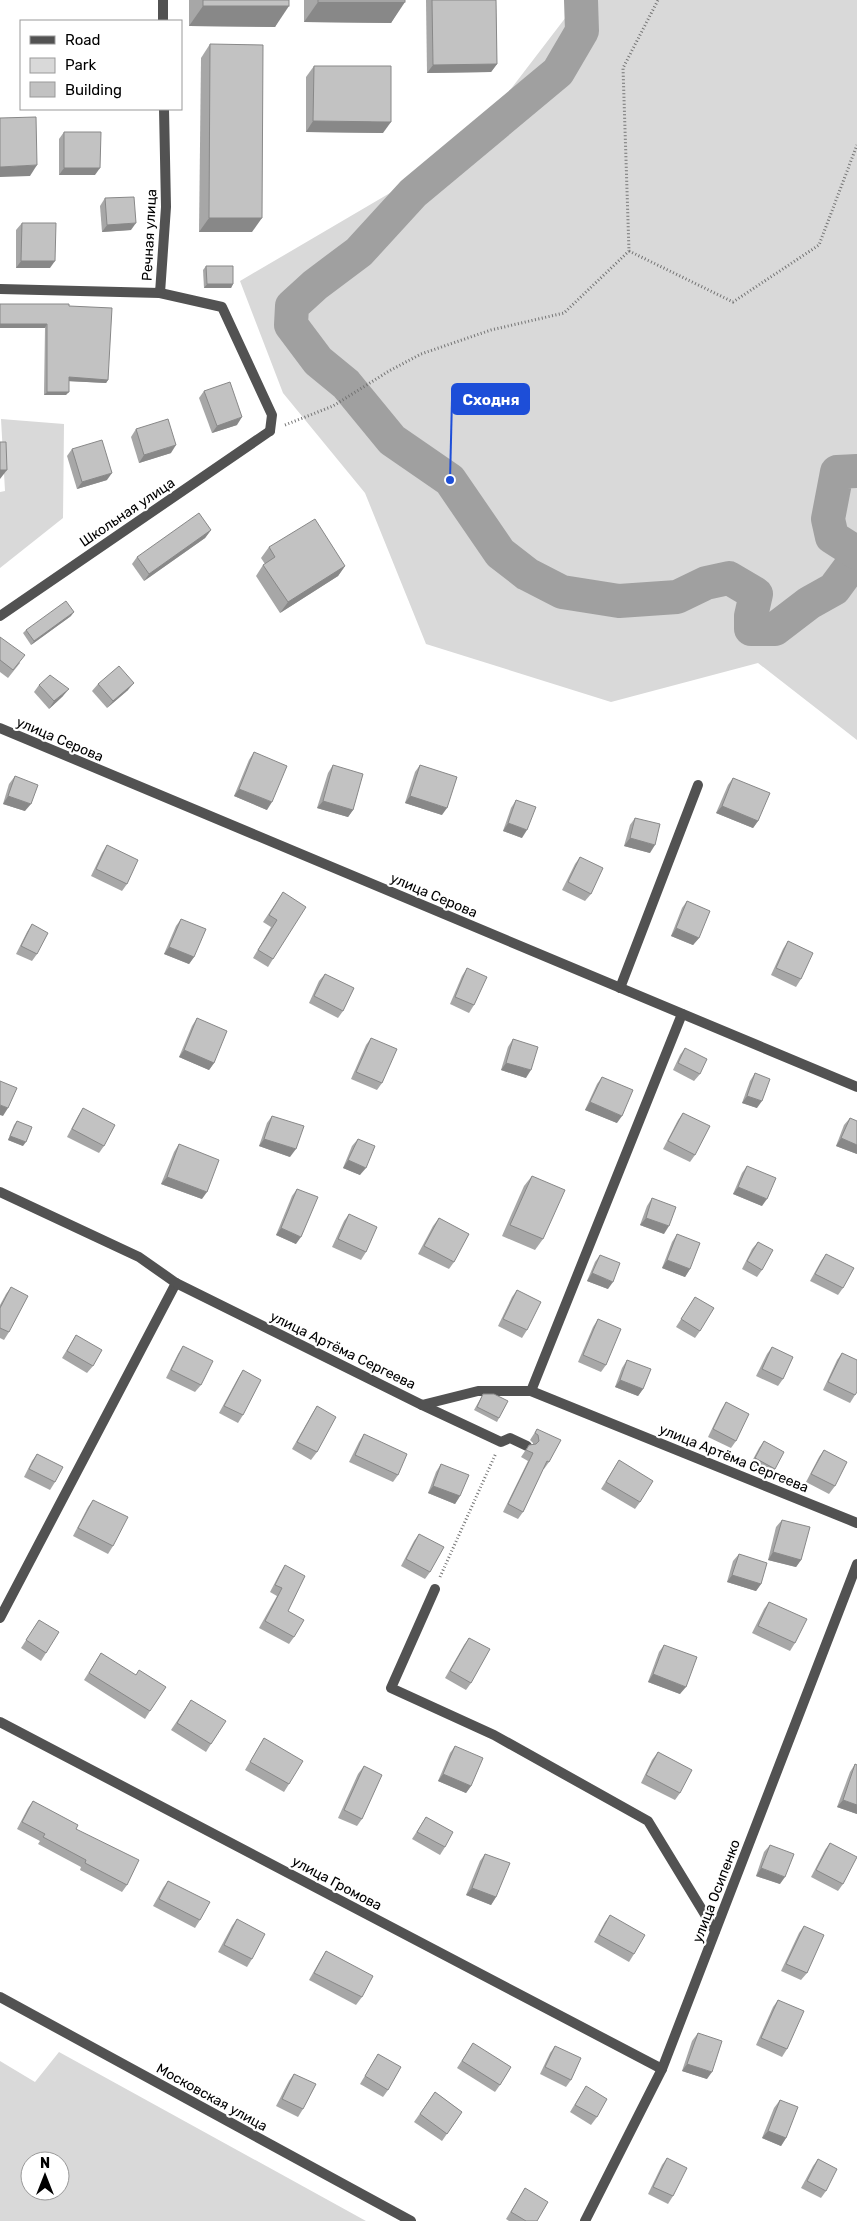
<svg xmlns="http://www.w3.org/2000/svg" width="857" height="2221" font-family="Rubik,sans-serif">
<rect width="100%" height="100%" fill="#fff"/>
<g fill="#d9d9d9" fill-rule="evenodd">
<polygon points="579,0 857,0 857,740 758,663 611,702 426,644 365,493 283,393 240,281 465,149"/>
<polygon points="1,419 64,424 63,518 0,568 0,492 5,491"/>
<path d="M 59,2052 L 366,2221 L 0,2221 L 0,2061 L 35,2082 ZM 30,2161 L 60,2161 L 60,2191 L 30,2191 Z"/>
</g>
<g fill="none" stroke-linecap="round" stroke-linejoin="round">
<g stroke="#a0a0a0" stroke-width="34">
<polyline points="581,0 582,31 558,72 413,193 359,252 315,285 292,306 291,325 318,361 346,384 392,440 450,480 500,553 527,574 562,592 619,601 677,597 706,583 729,578 756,594 751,616 751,629 775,629 809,603 834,589 857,558"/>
<polyline points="857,471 837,472 828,519 832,537 857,553"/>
</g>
<g stroke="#747474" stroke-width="3" stroke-dasharray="1 2.5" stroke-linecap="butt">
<polyline points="629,251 733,302 819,245 857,145"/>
<polyline points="285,425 333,406 389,371 421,354 491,330 564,313 629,251 623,68 658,0"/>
<polyline points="440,1577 496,1453"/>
</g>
<g stroke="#525252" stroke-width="10">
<polyline points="160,293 222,307 272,415 270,431"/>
<polyline points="620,988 698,785"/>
<polyline points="531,1391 682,1014"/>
<polyline points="422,1405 501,1442 510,1438 527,1446"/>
<polyline points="435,1589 391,1688 494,1735 648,1821 715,1931"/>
<polyline points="0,1618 176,1283"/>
</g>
<g stroke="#525252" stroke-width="10">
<polyline points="163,0 163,21"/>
<polyline points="0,289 160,293 166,207 164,109"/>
<polyline points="0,616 270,431"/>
<polyline points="0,728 857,1087"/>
<polyline points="0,1192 139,1257 176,1283 422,1405 478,1391 531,1391 857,1523"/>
<polyline points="0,1722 662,2069"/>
<polyline points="585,2221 662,2069 857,1564"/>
</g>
<polyline stroke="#525252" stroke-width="10" points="0,1997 411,2221"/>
</g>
<g fill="#a7a7a7">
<polygon points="189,0 289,0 275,27 189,26"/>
<polygon points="304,0 405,0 391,23 304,22"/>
<polygon points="426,0 496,0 497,64 491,72 427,73"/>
<polygon points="210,44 252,232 199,232 201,58"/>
<polygon points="314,66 383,133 306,132 306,77"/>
<polygon points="64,132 95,175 59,175 59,139"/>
<polygon points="105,198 131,230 102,232 100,206"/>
<polygon points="22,223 50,268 16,268 16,230"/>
<polygon points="206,266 233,284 231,288 204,288 203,270"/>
<polygon points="69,306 108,380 106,383 69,381 66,395 44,395 45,328 0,328"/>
<polygon points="204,391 237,425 212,433 199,398"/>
<polygon points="136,429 171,453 139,463 131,437"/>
<polygon points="72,449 107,480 77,489 67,456"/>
<polygon points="211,530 205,538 144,581 132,564 137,557"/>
<polygon points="269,547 345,566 338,576 280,613 256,576 263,565 265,564 261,558"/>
<polygon points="71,616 31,645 23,633 26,630"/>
<polygon points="0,637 20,663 8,678 0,672"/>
<polygon points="98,684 128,690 107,708 92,691"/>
<polygon points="39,685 63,696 49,709 34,692"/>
<polygon points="254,752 267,810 234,796 249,760"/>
<polygon points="333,765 353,810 348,817 317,808 328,773"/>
<polygon points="420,765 442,815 405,803 415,772"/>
<polygon points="15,776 25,811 3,804 9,784"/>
<polygon points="733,778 758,821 753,828 716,813 728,785"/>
<polygon points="516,800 522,838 503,831 511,808"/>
<polygon points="635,818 650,853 624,846 630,825"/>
<polygon points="107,845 127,884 122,891 91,876 102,853"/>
<polygon points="580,857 591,894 585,901 562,890 575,864"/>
<polygon points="283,892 273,959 268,967 253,958 271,927 263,922"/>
<polygon points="687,901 699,938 693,945 671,936 682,908"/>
<polygon points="181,919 194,957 189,964 164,954 176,926"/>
<polygon points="32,924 37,954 32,961 16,954 27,932"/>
<polygon points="788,941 801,979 796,987 771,975 783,949"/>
<polygon points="467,968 474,1005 469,1013 450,1004 462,976"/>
<polygon points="325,974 343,1011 338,1018 309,1003 319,981"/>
<polygon points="197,1018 214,1063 209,1070 179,1057 192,1026"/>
<polygon points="371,1038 382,1083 377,1090 351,1079 366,1045"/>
<polygon points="513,1039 526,1078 501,1070 508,1047"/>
<polygon points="685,1048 700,1074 694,1081 673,1070 680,1055"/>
<polygon points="755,1073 757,1108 742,1103 750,1081"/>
<polygon points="602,1077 617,1123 585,1110 597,1084"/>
<polygon points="83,1108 104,1146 99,1153 67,1137 78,1116"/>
<polygon points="683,1113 695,1155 690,1162 663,1149 678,1120"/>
<polygon points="272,1116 290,1157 259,1146 267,1123"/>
<polygon points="850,1118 857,1154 836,1146 844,1125"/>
<polygon points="17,1121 23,1146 8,1140 14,1125"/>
<polygon points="358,1139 360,1175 343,1168 352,1146"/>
<polygon points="179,1144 202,1199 161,1184 174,1152"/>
<polygon points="747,1166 762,1206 733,1194 742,1173"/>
<polygon points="532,1176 543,1239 535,1250 502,1236 524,1186"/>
<polygon points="297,1189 296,1244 276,1235 292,1196"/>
<polygon points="652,1198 664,1234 640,1225 647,1206"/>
<polygon points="349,1214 366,1252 361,1260 332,1247 344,1221"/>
<polygon points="439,1218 454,1262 449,1269 418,1254 433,1226"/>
<polygon points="677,1234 690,1269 685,1277 662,1268 672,1242"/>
<polygon points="758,1242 762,1270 757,1277 742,1269 752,1249"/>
<polygon points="826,1254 843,1288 838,1295 810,1281 821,1261"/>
<polygon points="600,1255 608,1289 587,1281 595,1262"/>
<polygon points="11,1287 9,1332 4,1340 0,1338 0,1305 6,1294"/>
<polygon points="517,1290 527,1330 522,1338 498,1326 512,1297"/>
<polygon points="695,1297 700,1331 695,1338 676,1327"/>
<polygon points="598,1319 606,1365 601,1372 578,1362 593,1327"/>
<polygon points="76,1335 93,1366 87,1373 62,1358"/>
<polygon points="183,1346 201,1385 195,1392 166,1378 178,1354"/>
<polygon points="772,1347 783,1379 778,1386 756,1376 767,1354"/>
<polygon points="842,1353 855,1395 850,1403 823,1390 837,1360"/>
<polygon points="627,1360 643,1389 638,1396 615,1387 622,1368"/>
<polygon points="243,1370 243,1415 238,1423 219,1413 238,1378"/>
<polygon points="483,1394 499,1418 497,1422 474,1410"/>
<polygon points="726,1402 736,1441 731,1448 708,1437 721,1410"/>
<polygon points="317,1406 317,1452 311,1460 292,1449 312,1414"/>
<polygon points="537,1429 549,1462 544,1469 543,1469 523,1512 518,1519 503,1512 528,1461 521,1457 529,1445 533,1445 533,1443 530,1440"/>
<polygon points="364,1434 398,1475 393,1482 349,1462 359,1442"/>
<polygon points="764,1441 775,1469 770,1476 750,1465 759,1448"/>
<polygon points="824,1450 835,1486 829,1494 806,1482 819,1457"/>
<polygon points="37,1454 55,1482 50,1490 24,1477 32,1461"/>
<polygon points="619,1460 640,1502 635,1509 601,1489"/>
<polygon points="441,1464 460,1496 455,1504 428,1493 436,1472"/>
<polygon points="93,1500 113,1546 108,1554 73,1536 88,1507"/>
<polygon points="782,1520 801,1560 796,1567 768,1560 776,1527"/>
<polygon points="419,1534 430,1572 425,1579 401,1566 414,1541"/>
<polygon points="739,1554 761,1584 756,1591 727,1582 733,1561"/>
<polygon points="285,1565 288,1611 294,1637 289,1644 259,1628 277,1596 270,1592 280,1573"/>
<polygon points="769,1602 795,1643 790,1651 752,1633 764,1609"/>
<polygon points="39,1620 46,1653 41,1661 21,1648"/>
<polygon points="469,1638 471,1683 466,1690 445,1678 464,1645"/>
<polygon points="664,1645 680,1694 648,1682 659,1652"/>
<polygon points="101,1653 150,1711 145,1719 84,1680"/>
<polygon points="191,1700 211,1744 206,1752 171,1730"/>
<polygon points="264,1738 289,1784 284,1792 245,1770"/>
<polygon points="455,1746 471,1786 466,1793 438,1781 450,1753"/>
<polygon points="658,1752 680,1793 675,1800 641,1783 652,1760"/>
<polygon points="855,1764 857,1765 857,1814 837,1807 850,1772"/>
<polygon points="364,1766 362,1819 357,1826 338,1818 358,1774"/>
<polygon points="33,1801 76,1829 127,1885 122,1892 80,1870 81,1867 38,1844 40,1841 17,1829 28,1808"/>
<polygon points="426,1817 445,1847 440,1855 412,1839"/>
<polygon points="830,1843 843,1884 838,1891 811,1877 825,1850"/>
<polygon points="770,1845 780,1884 756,1876 764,1852"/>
<polygon points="485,1854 496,1897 491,1905 466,1895 480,1861"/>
<polygon points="168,1881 200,1920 195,1928 153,1906 163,1888"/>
<polygon points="610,1915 634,1954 629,1962 594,1942 605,1922"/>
<polygon points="237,1919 252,1959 247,1967 218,1952 232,1926"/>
<polygon points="804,1926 807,1973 801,1980 781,1971 799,1933"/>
<polygon points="326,1951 362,1997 356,2005 309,1980 321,1959"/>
<polygon points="778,2000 787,2049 782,2057 756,2045 773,2007"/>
<polygon points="698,2033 707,2079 682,2071 692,2041"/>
<polygon points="473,2043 500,2085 495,2092 457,2068"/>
<polygon points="555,2046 571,2080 566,2087 540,2074 550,2053"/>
<polygon points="378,2054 388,2090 383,2097 360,2084"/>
<polygon points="294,2074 303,2109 298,2117 276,2106 289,2081"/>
<polygon points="586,2086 597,2117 591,2125 570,2112"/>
<polygon points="435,2092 462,2112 442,2141 414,2122"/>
<polygon points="780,2100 786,2138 781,2146 762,2138 774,2108"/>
<polygon points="667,2158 673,2196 668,2204 648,2194 662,2165"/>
<polygon points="818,2159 826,2191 821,2198 801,2188 813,2166"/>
<polygon points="525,2188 537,2221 509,2221 506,2219"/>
</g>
<g fill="#888">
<polygon points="318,2 405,2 391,23 304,22"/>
<polygon points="203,6 289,6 275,27 189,26"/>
<polygon points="497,64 491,72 427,73 433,65"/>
<polygon points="313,121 391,122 383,133 306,132"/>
<polygon points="37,165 30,176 0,177 0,167"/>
<polygon points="64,168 100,168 95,175 59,175"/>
<polygon points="209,218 262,218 252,232 199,232"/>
<polygon points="136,223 131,230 102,232 107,225"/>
<polygon points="21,261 55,261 50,268 16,268"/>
<polygon points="207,284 233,284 231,288 204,288"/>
<polygon points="0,324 47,324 45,328 0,328"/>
<polygon points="69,377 108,380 106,383 66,381"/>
<polygon points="47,392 69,392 66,395 44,395"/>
<polygon points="242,417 237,425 212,433 217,426"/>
<polygon points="176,445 171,453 139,463 144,455"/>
<polygon points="0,470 7,470 0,479"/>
<polygon points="112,473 107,480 77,489 82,482"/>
<polygon points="211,530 205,538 144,581 149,574"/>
<polygon points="345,566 338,576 280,613 288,602"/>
<polygon points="74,612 71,616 31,645 34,641"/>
<polygon points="134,683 128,690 107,708 113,701"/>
<polygon points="69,689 63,696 49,709 54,701"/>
<polygon points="239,789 272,802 267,810 234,796"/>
<polygon points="8,796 31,804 25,811 3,804"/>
<polygon points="410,796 447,808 442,815 405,803"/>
<polygon points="323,801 353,810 348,817 317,808"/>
<polygon points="722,806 758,821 753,828 716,813"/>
<polygon points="508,823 527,830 522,838 503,831"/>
<polygon points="630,838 655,845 650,853 624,846"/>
<polygon points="676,928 699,938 693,945 671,936"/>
<polygon points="169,947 194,957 189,964 164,954"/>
<polygon points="184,1050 214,1063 209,1070 179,1057"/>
<polygon points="506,1063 531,1070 526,1078 501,1070"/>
<polygon points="747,1096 762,1101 757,1108 742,1103"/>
<polygon points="590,1102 622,1116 617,1123 585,1110"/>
<polygon points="0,1105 8,1108 3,1116 0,1115"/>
<polygon points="10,1136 26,1142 23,1146 8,1140"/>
<polygon points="841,1138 857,1145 857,1154 836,1146"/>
<polygon points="264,1139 296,1149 290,1157 259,1146"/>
<polygon points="348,1160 366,1168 360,1175 343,1168"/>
<polygon points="167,1177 207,1192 202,1199 161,1184"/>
<polygon points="738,1187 767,1199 762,1206 733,1194"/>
<polygon points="646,1218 669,1226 664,1234 640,1225"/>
<polygon points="281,1228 301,1237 296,1244 276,1235"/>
<polygon points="667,1260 690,1269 685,1277 662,1268"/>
<polygon points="592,1273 613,1282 608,1289 587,1281"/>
<polygon points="620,1380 643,1389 638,1396 615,1387"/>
<polygon points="433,1486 460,1496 455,1504 428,1493"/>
<polygon points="773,1552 801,1560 796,1567 768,1560"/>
<polygon points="732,1575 761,1584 756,1591 727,1582"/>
<polygon points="653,1674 686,1687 680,1694 648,1682"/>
<polygon points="443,1774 471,1786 466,1793 438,1781"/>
<polygon points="843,1800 857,1805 857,1814 837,1807"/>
<polygon points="761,1868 785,1877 780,1884 756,1876"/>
<polygon points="472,1888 496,1897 491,1905 466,1895"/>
<polygon points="687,2064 712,2072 707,2079 682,2071"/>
<polygon points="768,2131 786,2138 781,2146 762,2138"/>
</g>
<g fill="#c2c2c2" stroke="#888">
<rect x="203" y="0" width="86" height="6"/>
<rect x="318" y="0" width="87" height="2"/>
<polygon points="432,0 496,0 497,64 433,65"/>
<polygon points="210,44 263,45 262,218 209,218"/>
<polygon points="314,66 391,66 391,122 313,121"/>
<polygon points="36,117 37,165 0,167 0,118"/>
<polygon points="64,132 101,132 100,168 64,168"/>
<polygon points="134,197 136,223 107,225 105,198"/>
<polygon points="22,223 56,223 55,261 21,261"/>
<polygon points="206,266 233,266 233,284 207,284"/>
<polygon points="0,304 69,304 69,306 112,308 108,380 69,377 69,392 47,392 47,324 0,324"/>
<polygon points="230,382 242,417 217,426 204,391"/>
<polygon points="168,419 176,445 144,455 136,429"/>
<polygon points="102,440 112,473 82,482 72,449"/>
<polygon points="0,442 6,442 7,470 0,470"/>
<polygon points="199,513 211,530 149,574 137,557"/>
<polygon points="315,519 345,566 288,602 263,565 275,557 269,547"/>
<polygon points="66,601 74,612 34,641 26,630"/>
<polygon points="0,637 25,655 13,670 0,660"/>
<polygon points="119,666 134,683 113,701 98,684"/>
<polygon points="50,675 69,689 54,701 39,685"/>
<polygon points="254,752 287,766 272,802 239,789"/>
<polygon points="333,765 363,774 353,810 323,801"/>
<polygon points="420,765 457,777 447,808 410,796"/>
<polygon points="15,776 38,785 31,804 8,796"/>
<polygon points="733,778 770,793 758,821 722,806"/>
<polygon points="516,800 536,807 527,830 508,823"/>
<polygon points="635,818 660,824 655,845 630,838"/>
<polygon points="107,845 138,860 127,884 96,869"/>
<polygon points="580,857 603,868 591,894 568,882"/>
<polygon points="283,892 306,907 273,959 258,950 277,920 269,915"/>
<polygon points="687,901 710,911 699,938 676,928"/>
<polygon points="181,919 206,929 194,957 169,947"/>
<polygon points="32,924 48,933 37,954 21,946"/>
<polygon points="788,941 813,953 801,979 776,968"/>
<polygon points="467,968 487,977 474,1005 455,997"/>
<polygon points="325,974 354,988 343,1011 314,996"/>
<polygon points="197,1018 227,1031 214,1063 184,1050"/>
<polygon points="371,1038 397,1049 382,1083 356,1072"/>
<polygon points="513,1039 538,1047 531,1070 506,1063"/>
<polygon points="685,1048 707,1059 700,1074 678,1063"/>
<polygon points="755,1073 770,1079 762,1101 747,1096"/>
<polygon points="602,1077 633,1090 622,1116 590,1102"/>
<polygon points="0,1081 17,1088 8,1108 0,1105"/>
<polygon points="83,1108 115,1125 104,1146 72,1129"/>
<polygon points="683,1113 710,1126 695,1155 668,1141"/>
<polygon points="272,1116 304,1126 296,1149 264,1139"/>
<polygon points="850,1118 857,1121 857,1145 841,1138"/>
<polygon points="17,1121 32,1127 26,1142 10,1136"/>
<polygon points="358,1139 375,1146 366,1168 348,1160"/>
<polygon points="179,1144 219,1160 207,1192 167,1177"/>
<polygon points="747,1166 776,1178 767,1199 738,1187"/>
<polygon points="532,1176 565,1190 543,1239 510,1225"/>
<polygon points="297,1189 318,1197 301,1237 281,1228"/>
<polygon points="652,1198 676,1207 669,1226 646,1218"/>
<polygon points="349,1214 377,1227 366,1252 338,1239"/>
<polygon points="439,1218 469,1234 454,1262 424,1246"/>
<polygon points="677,1234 700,1243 690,1269 667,1260"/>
<polygon points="758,1242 773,1250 762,1270 747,1261"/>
<polygon points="826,1254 854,1268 843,1288 815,1274"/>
<polygon points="600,1255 620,1263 613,1282 592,1273"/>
<polygon points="11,1287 28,1296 9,1332 0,1328 0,1308"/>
<polygon points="517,1290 541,1302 527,1330 503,1319"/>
<polygon points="695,1297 714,1308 700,1331 681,1319"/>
<polygon points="598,1319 621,1329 606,1365 583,1355"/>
<polygon points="76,1335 102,1350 93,1366 67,1351"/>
<polygon points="183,1346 213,1361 201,1385 171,1370"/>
<polygon points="772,1347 793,1357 783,1379 762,1369"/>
<polygon points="842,1353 857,1360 857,1392 855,1395 828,1382"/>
<polygon points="627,1360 651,1369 643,1389 620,1380"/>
<polygon points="243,1370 261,1380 243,1415 224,1406"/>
<polygon points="483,1394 494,1394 508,1401 499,1418 477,1407"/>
<polygon points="726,1402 749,1414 736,1441 713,1429"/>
<polygon points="317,1406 336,1417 317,1452 297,1442"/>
<polygon points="537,1429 561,1440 549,1462 547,1461 523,1512 508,1504 533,1453 526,1450 529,1445 536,1444 539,1441 538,1435 535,1433"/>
<polygon points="364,1434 407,1454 398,1475 355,1455"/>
<polygon points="764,1441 784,1452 775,1469 755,1458"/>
<polygon points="824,1450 847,1462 835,1486 811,1474"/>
<polygon points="37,1454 63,1467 55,1482 29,1469"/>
<polygon points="619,1460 653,1481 640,1502 606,1482"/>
<polygon points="441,1464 469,1475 460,1496 433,1486"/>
<polygon points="93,1500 128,1517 113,1546 78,1528"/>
<polygon points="782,1520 810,1527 801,1560 773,1552"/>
<polygon points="419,1534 444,1547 430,1572 406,1559"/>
<polygon points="739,1554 767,1563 761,1584 732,1575"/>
<polygon points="285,1565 305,1576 288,1611 304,1620 294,1637 265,1621 282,1588 275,1585"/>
<polygon points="769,1602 807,1619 795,1643 758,1626"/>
<polygon points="39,1620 59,1632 46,1653 26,1640"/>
<polygon points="469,1638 490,1649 471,1683 450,1671"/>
<polygon points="664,1645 697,1657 686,1687 653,1674"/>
<polygon points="101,1653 136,1675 139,1670 166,1687 150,1711 89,1673"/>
<polygon points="191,1700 226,1721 211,1744 177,1723"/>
<polygon points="264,1738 303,1761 289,1784 250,1762"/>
<polygon points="455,1746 483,1758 471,1786 443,1774"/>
<polygon points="658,1752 692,1770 680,1793 646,1775"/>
<polygon points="855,1764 857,1765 857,1805 843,1800"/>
<polygon points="364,1766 382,1775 362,1819 344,1810"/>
<polygon points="33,1801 78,1825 76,1829 139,1860 127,1885 85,1863 86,1860 43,1837 45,1834 22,1822"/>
<polygon points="426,1817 453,1832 445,1847 417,1832"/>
<polygon points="830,1843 857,1857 843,1884 816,1870"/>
<polygon points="770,1845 794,1854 785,1877 761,1868"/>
<polygon points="485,1854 510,1863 496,1897 472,1888"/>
<polygon points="168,1881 210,1902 200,1920 159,1899"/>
<polygon points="610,1915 645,1935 634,1954 599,1935"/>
<polygon points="237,1919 265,1934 252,1959 224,1945"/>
<polygon points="804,1926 824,1935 807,1973 786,1964"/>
<polygon points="326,1951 373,1976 362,1997 314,1973"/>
<polygon points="778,2000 804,2011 787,2049 761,2038"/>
<polygon points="698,2033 722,2041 712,2072 687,2064"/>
<polygon points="473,2043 511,2067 500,2085 462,2061"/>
<polygon points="555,2046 581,2058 571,2080 545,2067"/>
<polygon points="378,2054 401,2067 388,2090 365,2076"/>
<polygon points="294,2074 316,2084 303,2109 282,2099"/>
<polygon points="586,2086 607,2099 597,2117 575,2105"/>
<polygon points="435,2092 462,2112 447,2134 420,2114"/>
<polygon points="780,2100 798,2107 786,2138 768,2131"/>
<polygon points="667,2158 687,2168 673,2196 653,2187"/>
<polygon points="818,2159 837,2169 826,2191 807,2181"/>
<polygon points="525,2188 548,2202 537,2221 526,2221 511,2212"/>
</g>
<g text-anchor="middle" stroke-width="4.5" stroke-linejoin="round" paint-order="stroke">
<g font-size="14" fill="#000" stroke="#fff">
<text transform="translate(149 235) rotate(-87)" y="5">Речная улица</text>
<text transform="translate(127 512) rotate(-34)" y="5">Школьная улица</text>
<text transform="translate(60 739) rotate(23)" y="5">улица Серова</text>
<text transform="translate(434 895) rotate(23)" y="5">улица Серова</text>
<text transform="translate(343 1350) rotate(26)" y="5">улица Артёма Сергеева</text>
<text transform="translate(734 1458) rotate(22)" y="5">улица Артёма Сергеева</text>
<text transform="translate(337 1883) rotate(28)" y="5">улица Громова</text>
<text transform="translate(716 1891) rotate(-69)" y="5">улица Осипенко</text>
<text transform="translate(212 2097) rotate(29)" y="5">Московская улица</text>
</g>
</g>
<path fill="none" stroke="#1d4ed8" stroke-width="2" d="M450 480L452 399"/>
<circle fill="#1d4ed8" stroke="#fff" stroke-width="2" cx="450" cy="480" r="5"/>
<rect fill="#1d4ed8" stroke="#1d4ed8" stroke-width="2" x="452" y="384" width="77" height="30" rx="5"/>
<g font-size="15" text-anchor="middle" font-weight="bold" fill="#fff">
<text x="491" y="405">Сходня</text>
</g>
<rect x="20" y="20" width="162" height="90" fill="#ffffff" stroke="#999999"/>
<rect x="30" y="36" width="25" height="8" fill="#525252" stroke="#999999"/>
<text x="65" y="45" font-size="15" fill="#000000">Road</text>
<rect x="30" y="58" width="25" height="15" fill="#d9d9d9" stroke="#999999"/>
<text x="65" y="70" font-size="15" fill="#000000">Park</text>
<rect x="30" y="82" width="25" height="15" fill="#c2c2c2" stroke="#999999"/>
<text x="65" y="95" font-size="15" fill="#000000">Building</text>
<g transform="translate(45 2176)"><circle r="24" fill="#ffffff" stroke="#999999"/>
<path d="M0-4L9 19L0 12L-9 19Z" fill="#000000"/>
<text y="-8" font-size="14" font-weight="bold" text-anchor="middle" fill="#000000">N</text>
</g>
</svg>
